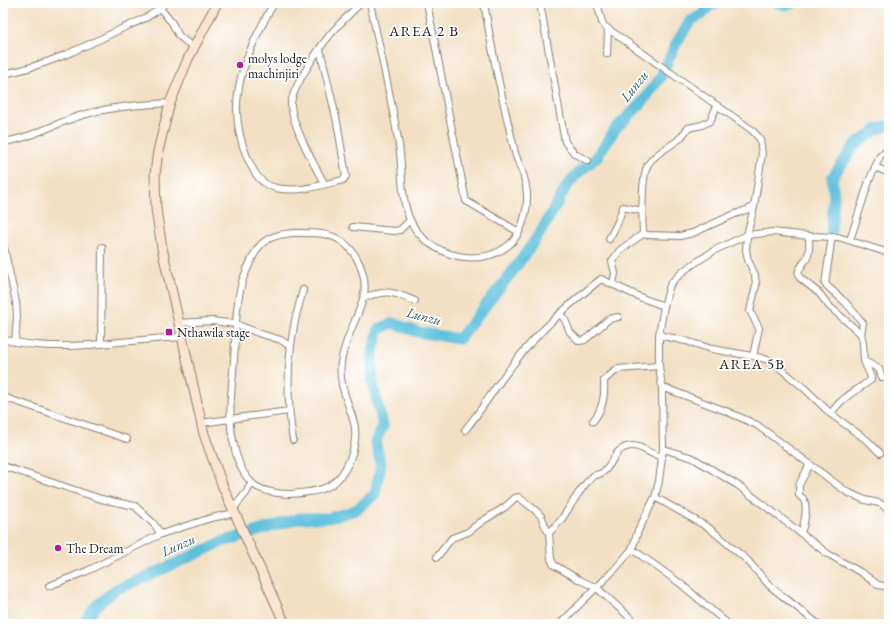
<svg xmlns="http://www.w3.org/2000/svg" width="892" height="627" font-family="'EB Garamond',serif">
<rect width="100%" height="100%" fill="#fff"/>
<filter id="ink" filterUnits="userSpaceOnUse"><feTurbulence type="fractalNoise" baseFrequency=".025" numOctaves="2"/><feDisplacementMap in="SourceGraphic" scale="8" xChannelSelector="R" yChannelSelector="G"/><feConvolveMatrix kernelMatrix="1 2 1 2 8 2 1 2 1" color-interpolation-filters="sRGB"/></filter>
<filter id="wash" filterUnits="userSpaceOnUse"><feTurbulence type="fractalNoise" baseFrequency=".012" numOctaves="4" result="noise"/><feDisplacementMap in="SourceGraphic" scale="16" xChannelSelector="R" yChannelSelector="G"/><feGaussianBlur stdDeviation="0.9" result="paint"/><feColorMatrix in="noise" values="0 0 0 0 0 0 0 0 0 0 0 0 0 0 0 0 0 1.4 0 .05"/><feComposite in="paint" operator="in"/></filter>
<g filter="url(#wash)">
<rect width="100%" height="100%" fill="#f3e0c4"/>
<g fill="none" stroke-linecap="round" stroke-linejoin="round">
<g stroke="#5dc0db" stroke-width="11">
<polyline points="777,3 785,5 794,3"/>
<polyline points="831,232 834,197 832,178 855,145 876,130 889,125"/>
<polyline points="83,624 96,606 116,589 142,579 222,542 300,518 329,518 356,510 375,494 381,464 375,442 383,426 372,381 373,351 379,329 393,323 417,332 459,339 516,267 542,230 566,187 578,173 596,158 616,128 641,104 660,78 676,44 690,21 703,14 709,6 719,3"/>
</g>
</g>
</g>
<g filter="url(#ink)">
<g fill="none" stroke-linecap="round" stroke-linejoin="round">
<g stroke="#887e70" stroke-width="8">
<g id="minor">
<path d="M 274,3 C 246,53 222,102 248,159 C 254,173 260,184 276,188 C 299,193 321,185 343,180 L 346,176 L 337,122 L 320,49"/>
<path d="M 370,3 C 380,50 391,97 399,145 C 403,170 400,200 411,222 C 428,256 481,270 510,244 C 517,238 523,225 525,215 C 529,200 527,185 522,171 C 519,163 515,156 514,148 C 502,100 492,51 484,3"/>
<path d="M 427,3 L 466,201 C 484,211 501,222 519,232"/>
<polyline points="540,3 565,142 575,154 588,161"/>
<polyline points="597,3 602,22 604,26 752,130 760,139 762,154 754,207 747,235 746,250 748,260 755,275 756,285 750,311 759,328 753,356"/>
<polyline points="160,8 172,23 179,36 194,48"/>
<polyline points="607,54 608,29"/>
<path d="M 3,74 C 43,67 84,47 121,29 C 136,22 154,16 165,3"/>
<path d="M 3,142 C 34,138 60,120 90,113 C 116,106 143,105 170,103"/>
<polyline points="875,167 889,173"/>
<path d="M 324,183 C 314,165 292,125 291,105 C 291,88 323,42 335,29 C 343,20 352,12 361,3"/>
<polyline points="353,227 394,231 400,230 410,220"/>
<path d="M 295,233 C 308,233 326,232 338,239 C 357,249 369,278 363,299 C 357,320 344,340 341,363 C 338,384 349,404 354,423 C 359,443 348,475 329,486 C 318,492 302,493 289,494 C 279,494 258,491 251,482 C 242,473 236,458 234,445 C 227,418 232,388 234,360 C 236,334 235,304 243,279 C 247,269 252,257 258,248 C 267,236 281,234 295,233 Z"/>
<path d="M 643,234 C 642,219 641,173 649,163 C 657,152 668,148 678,140 C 682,137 685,132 688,128 L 702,125 L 710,121 L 717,106"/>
<path d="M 809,236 C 809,242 810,250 808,255 C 806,264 794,269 800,278 L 819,293 L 829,306 L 861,334"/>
<polyline points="832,236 825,284 846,303 863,323 861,334 863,343 864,361 879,369 882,377"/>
<polyline points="609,239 617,224 623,207 642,211"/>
<polyline points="850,240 869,181 880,156 889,149"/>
<polyline points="4,248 16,302 17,316 15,342"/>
<polyline points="613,284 615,273 612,261 620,250 643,234 648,235 680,236 693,233 730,216 754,207"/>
<path d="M 364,297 C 390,290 390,291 415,301"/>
<polyline points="560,314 565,320 570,332 579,341 585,340 609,319 618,317"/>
<polyline points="178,323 212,321 236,324 261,334 281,340 291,347"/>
<polyline points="659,335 686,341 712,349 758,357 771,361 804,388 831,414 868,441 880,453"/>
<path d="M 3,339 C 35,348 68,347 101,344 C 128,341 154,339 181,337"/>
<polyline points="101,344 102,247"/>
<polyline points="662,387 726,411 757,425 847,492 865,500 879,503 884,506 889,512"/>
<polyline points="3,397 127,439"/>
<path d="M 831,414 C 839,399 857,390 871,380 L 871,377 L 864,361"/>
<path d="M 593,421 C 603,409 605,396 604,380 L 618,369 L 659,366"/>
<polyline points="201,423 289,411"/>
<path d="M 465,430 C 481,411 493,390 508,371 C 534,335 567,306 601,279 L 642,298 L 664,306"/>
<path d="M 293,440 C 287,403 287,363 294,326 C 296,314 300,302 303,290"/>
<polyline points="663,449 693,458 739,486 828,554 862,573 878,585 884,586"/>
<polyline points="3,466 101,499 135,506 154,524 161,534"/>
<polyline points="655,497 709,528 747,560 770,586 818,624"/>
<polyline points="233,509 246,493 251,484"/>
<path d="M 549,533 C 555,527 561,521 565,514 C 574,501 580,488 592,477 C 595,474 600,475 603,472 C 614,464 613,448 631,446 C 643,445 650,456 662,456"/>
<path d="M 801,533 C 804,525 808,508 804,500 C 803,498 801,497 799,495 L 799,485 L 810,464"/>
<polyline points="632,549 681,584 728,624"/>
<path d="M 437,557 L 452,538 L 468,532 L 481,522 L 505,507 L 515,498 L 518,497 C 524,501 537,511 541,516 C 544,521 545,528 549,533 L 551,559 L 554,565 L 578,579 L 597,588 L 637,624"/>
<polyline points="49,586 87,571 161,534 211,518 235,513"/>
<polyline points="560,624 615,569 632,549 638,531 655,497 659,481 663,449 662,387 659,366 659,335 664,306 670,285 674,280 686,269 715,250 747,235 773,232 809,236 838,237 889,253"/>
</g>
</g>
<g stroke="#887e70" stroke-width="11">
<polyline id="secondary" points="217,3 188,59 170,103 158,151 155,174 156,209 162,248 204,434 223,487 285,624"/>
</g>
<use href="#minor" stroke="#fff" stroke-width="6"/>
<use href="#secondary" stroke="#fce5d0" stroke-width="9"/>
</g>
</g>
<g fill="#b5179e" stroke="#fff" stroke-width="1.5">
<circle cx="240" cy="65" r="4"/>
<rect x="165" y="328" width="8" height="8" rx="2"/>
<circle cx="58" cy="548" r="4"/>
</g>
<g text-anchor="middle" stroke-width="3.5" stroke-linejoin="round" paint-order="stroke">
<g font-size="13" fill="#1c1c1c" stroke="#fff" text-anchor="start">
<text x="248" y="63">molys lodge<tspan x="248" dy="15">machinjiri</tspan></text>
<text x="177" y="337">Nthawila stage</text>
<text x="66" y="553">The Dream</text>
</g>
<g font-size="14" font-style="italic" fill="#365e68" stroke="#fff">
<text transform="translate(634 86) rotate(-52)" y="5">Lunzu</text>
<text transform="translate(424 316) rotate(14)" y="5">Lunzu</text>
<text transform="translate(178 545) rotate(-24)" y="5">Lunzu</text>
</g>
<g font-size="15" letter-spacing="1" fill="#1c1c1c" stroke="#fff">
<text x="424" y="36">AREA 2 B</text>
<text x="752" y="369">AREA 5B</text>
</g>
</g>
<rect width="892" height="627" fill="none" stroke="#fff" stroke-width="16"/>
</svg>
